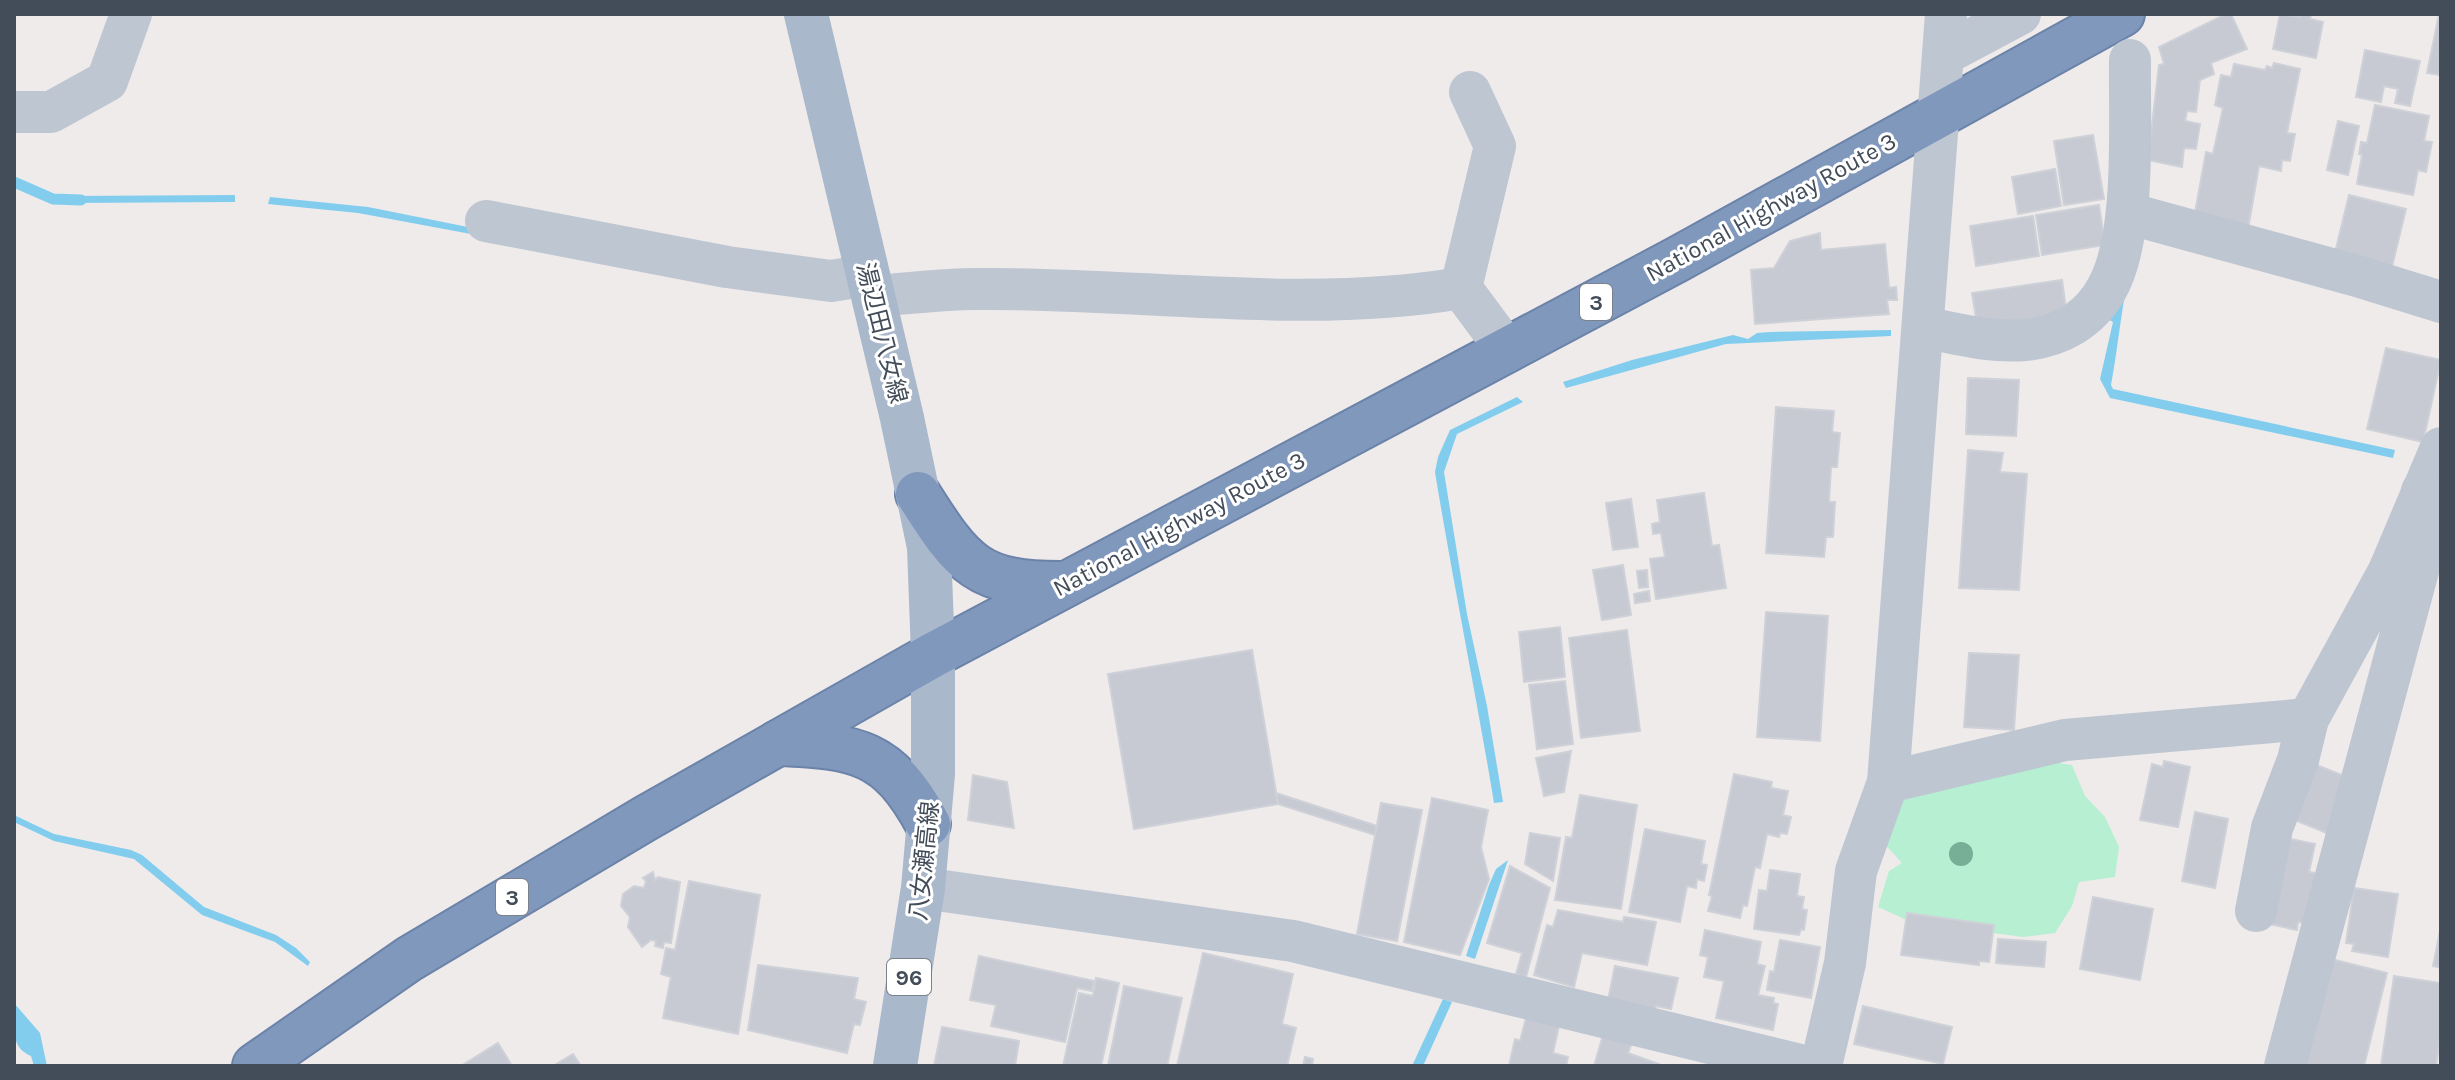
<svg xmlns="http://www.w3.org/2000/svg" width="2455" height="1080" font-family="Karla,'Noto Sans JP',sans-serif">
<rect width="100%" height="100%" fill="#efebeb"/>
<polygon fill="#b6efd2" points="2032,759 2072,765 2085,796 2105,817 2119,847 2115,877 2079,882 2072,906 2055,933 2023,937 1993,933 1958,943 1878,907 1889,871 1902,863 1879,838 1894,802 1919,796 1938,780"/>
<g fill="#82cdee">
<path d="M 14,178 C 29,182 39,192 54,195 L 53,202 L 14,185 Z"/>
<polygon points="235,195 235,202 67,203 67,196"/>
<polygon points="270,197 368,207 473,228 471,234 358,213 268,204"/>
<path d="M 2129,274 C 2121,310 2118,348 2111,385 L 2113,389 L 2395,450 L 2393,458 L 2110,398 L 2100,379 L 2113,322 L 2104,317 Z"/>
<polygon points="1891,330 1891,336 1726,344 1566,388 1563,382 1632,360 1733,335 1748,339 1757,333 1770,332"/>
<path d="M 1517,397 L 1523,402 L 1457,434 L 1444,472 L 1467,614 L 1487,706 L 1503,802 L 1494,803 C 1476,693 1453,583 1435,472 L 1438,457 L 1450,430 Z"/>
<polygon points="14,815 54,834 131,850 142,855 204,907 276,935 296,948 310,962 308,966 275,942 202,915 134,859 54,841 14,822"/>
<polygon points="1508,860 1475,959 1466,956 1489,885 1496,869"/>
<polygon points="1443,999 1452,1002 1423,1066 1412,1066"/>
<path d="M 14,1003 L 40,1033 L 47,1066 L 34,1066 L 31,1056 C 9,1047 14,1024 14,1003 Z"/>
</g>
<g fill="none" stroke-linecap="round" stroke-linejoin="round">
<polyline stroke="#82cdee" stroke-width="11" points="14,182 53,199 81,200"/>
</g>
<g fill="#c7cad2" stroke="#cfd1d8" stroke-width="2">
<polygon points="2226,14 2231,14 2247,49 2211,63 2214,74 2200,80 2196,112 2187,111 2185,121 2200,124 2196,149 2184,148 2182,167 2148,160 2159,65 2164,64 2159,47"/>
<polygon points="2280,14 2300,17 2300,14 2311,14 2310,19 2323,22 2316,58 2273,49"/>
<polygon points="2439,14 2441,14 2441,75 2427,73"/>
<polygon points="2365,50 2420,61 2410,106 2395,103 2398,89 2384,86 2381,102 2356,97"/>
<polygon points="2274,63 2300,69 2287,133 2295,134 2290,161 2282,160 2281,171 2259,166 2248,229 2194,218 2206,152 2213,154 2223,108 2215,105 2221,75 2231,77 2234,64 2265,70 2267,66 2272,68"/>
<polygon points="2375,105 2429,116 2424,141 2432,142 2426,172 2418,170 2413,195 2357,184 2362,155 2359,154 2361,142 2367,143"/>
<polygon points="2338,121 2359,126 2348,175 2327,170"/>
<polygon points="2093,135 2104,199 2064,205 2054,141"/>
<polygon points="2055,169 2061,206 2018,214 2012,177"/>
<polygon points="2349,195 2406,209 2390,275 2333,261"/>
<polygon points="2099,205 2105,245 2042,255 2036,215"/>
<polygon points="2033,216 2039,256 1976,266 1970,226"/>
<polygon points="1820,233 1821,250 1885,244 1889,288 1896,287 1897,300 1887,300 1889,314 1755,324 1751,270 1774,268 1790,241"/>
<polygon points="2062,280 2067,317 1978,330 1972,293"/>
<polygon points="2386,348 2441,360 2423,442 2367,429"/>
<polygon points="1968,378 2019,380 2016,436 1966,434"/>
<polygon points="1776,407 1834,411 1832,432 1840,433 1837,467 1831,467 1829,502 1835,502 1833,537 1826,537 1824,557 1766,553"/>
<polygon points="1968,450 2003,453 2000,472 2027,474 2019,590 1959,588"/>
<polygon points="1704,493 1712,546 1719,545 1726,588 1656,599 1650,559 1665,557 1661,533 1653,534 1652,524 1660,522 1657,500"/>
<polygon points="1631,499 1638,547 1613,550 1606,503"/>
<polygon points="1623,565 1631,615 1602,620 1593,570"/>
<polygon points="1647,570 1648,587 1639,588 1637,571"/>
<polygon points="1649,591 1650,601 1635,603 1634,594"/>
<polygon points="1766,612 1828,616 1820,741 1757,737"/>
<polygon points="1560,627 1565,677 1524,682 1519,632"/>
<polygon points="1627,630 1640,731 1581,738 1569,638"/>
<polygon points="1252,650 1278,804 1134,829 1108,674"/>
<polygon points="1969,653 2019,655 2014,730 1964,727"/>
<polygon points="1565,681 1573,744 1537,749 1529,685"/>
<polygon points="1571,751 1564,792 1544,796 1536,758"/>
<polygon points="2164,761 2190,767 2178,827 2140,820 2152,764 2163,767"/>
<polygon points="2314,764 2352,779 2329,834 2292,819"/>
<polygon points="1734,774 1772,782 1771,788 1788,791 1783,815 1791,817 1787,834 1780,833 1779,837 1767,834 1760,868 1755,867 1747,906 1743,905 1740,918 1708,911 1712,896 1709,895"/>
<polygon points="973,775 1007,782 1014,828 968,820"/>
<polygon points="1276,793 1377,826 1375,835 1278,804"/>
<polygon points="1580,795 1637,805 1621,909 1555,900 1566,837 1572,838"/>
<polygon points="1432,798 1488,810 1481,847 1489,879 1460,955 1404,942"/>
<polygon points="1381,803 1422,810 1397,941 1357,934"/>
<polygon points="2195,812 2228,819 2215,888 2182,881"/>
<polygon points="1645,829 1705,841 1701,864 1707,865 1704,881 1697,879 1696,888 1687,886 1680,922 1629,912"/>
<polygon points="1530,833 1560,838 1553,881 1525,864"/>
<polygon points="2286,838 2315,844 2309,872 2321,874 2310,924 2298,922 2297,930 2269,924"/>
<polygon points="1510,866 1550,888 1526,977 1516,974 1522,953 1487,943"/>
<polygon points="1770,870 1800,874 1797,896 1804,897 1802,909 1807,910 1804,930 1801,929 1799,935 1754,929 1759,890 1767,891"/>
<polygon points="653,872 655,880 658,877 680,882 671,943 664,942 663,948 655,946 656,941 651,940 642,947 628,927 630,917 621,906 623,894 634,886 644,888 646,881 643,878"/>
<polygon points="689,881 760,895 738,1034 663,1018 671,977 661,974 666,948 675,950"/>
<polygon points="2354,888 2398,894 2388,957 2352,951 2354,944 2346,943"/>
<polygon points="2093,897 2153,909 2140,980 2080,969"/>
<polygon points="1558,910 1623,922 1624,917 1656,922 1647,965 1582,953 1574,987 1534,975 1547,925 1553,927"/>
<polygon points="1907,913 1994,925 1989,962 1979,961 1979,965 1901,955"/>
<polygon points="1705,930 1761,942 1757,964 1765,966 1758,995 1774,998 1773,1003 1778,1004 1773,1030 1716,1018 1724,981 1704,977 1708,957 1700,955"/>
<polygon points="2440,931 2441,931 2441,968 2433,966"/>
<polygon points="1998,939 2046,942 2044,967 1996,963"/>
<polygon points="1780,940 1820,947 1811,998 1767,990 1770,971 1774,972"/>
<polygon points="1203,953 1293,974 1282,1024 1296,1028 1287,1066 1177,1066"/>
<polygon points="979,956 1094,981 1092,991 1077,988 1065,1042 991,1026 996,1005 970,1000"/>
<polygon points="2327,958 2387,973 2364,1066 2301,1066"/>
<polygon points="758,965 858,978 854,999 866,1002 860,1025 854,1024 847,1053 748,1030"/>
<polygon points="1615,966 1678,978 1671,1009 1656,1006 1655,1010 1608,1000"/>
<polygon points="2394,976 2441,983 2441,1031 2436,1066 2381,1066"/>
<polygon points="1096,978 1119,983 1101,1066 1063,1066 1079,993 1093,996"/>
<polygon points="1124,986 1182,998 1167,1066 1108,1066"/>
<polygon points="1863,1006 1952,1027 1943,1064 1854,1044"/>
<polygon points="1526,1018 1559,1026 1553,1053 1568,1057 1566,1066 1509,1066 1515,1039 1520,1041"/>
<polygon points="942,1027 1019,1041 1015,1066 934,1066"/>
<polygon points="1603,1035 1631,1045 1628,1053 1664,1066 1594,1066"/>
<polygon points="498,1043 512,1066 461,1066"/>
<polygon points="573,1054 581,1066 553,1066"/>
<polygon points="1305,1057 1313,1059 1312,1066 1303,1066"/>
</g>
<g fill="none" stroke-linecap="round" stroke-linejoin="round">
<g stroke="#6c83a9" stroke-width="48">
<g id="highway">
<path d="M 918,494 C 963,565 977,585 1066,584"/>
<path d="M 778,743 C 857,746 889,751 928,824"/>
<polyline points="255,1066 409,959 646,818 933,655 1678,259 2122,14"/>
</g>
</g>
<g stroke="#bec6d2" stroke-width="42">
<polyline points="1943,55 2020,14"/>
<polyline points="1470,92 1495,146 1461,288 1507,350"/>
<polyline points="14,112 51,112 107,81 131,14"/>
<polyline points="2127,213 2357,276 2441,302"/>
<polyline points="486,221 727,267 831,281 868,275"/>
<path d="M 873,296 C 907,294 941,289 976,289 C 1136,287 1302,315 1461,288"/>
<path d="M 1923,327 C 1957,334 1991,343 2026,340 C 2060,336 2089,320 2106,290 C 2137,238 2129,121 2130,60"/>
<polyline points="1888,782 2065,740 2308,719"/>
<polyline points="923,888 1293,941 1804,1066"/>
<polyline points="2256,911 2272,828 2298,760 2308,719 2389,571 2441,448"/>
<polyline points="1821,1066 1845,963 1856,871 1888,782 1946,14"/>
<polyline points="2285,1066 2423,552 2422,491"/>
</g>
<polyline stroke="#aab8cc" stroke-width="44" points="806,14 902,418 929,547 933,655 933,774 923,888 895,1066"/>
<use href="#highway" stroke="#8198bd" stroke-width="44"/>
</g>
<circle fill="#76ae96" cx="1961" cy="854" r="12"/>
<g text-anchor="middle" stroke-width="6" stroke-linejoin="round" paint-order="stroke">
<g fill="#fff" stroke="#7b828b" stroke-width="2">
<rect x="1580" y="284" width="32" height="36" rx="6"/>
<rect x="496" y="879" width="32" height="36" rx="6"/>
<rect x="887" y="959" width="44" height="36" rx="6"/>
</g>
<g font-size="22" font-weight="bold" fill="#434d59">
<text x="1596" y="310">3</text>
<text x="512" y="905">3</text>
<text x="909" y="985">96</text>
</g>
<g font-size="24" fill="#434d59" stroke="#fff">
<text transform="translate(1771 207) rotate(-29)" y="8">National Highway Route 3</text>
<text transform="translate(882 333) rotate(76)" y="8">湯辺田八女線</text>
<text transform="translate(1179 524) rotate(-28)" y="8">National Highway Route 3</text>
<text transform="translate(924 861) rotate(-84)" y="8">八女瀬高線</text>
</g>
</g>
<rect width="2455" height="1080" fill="none" stroke="#434d59" stroke-width="32"/>
</svg>
